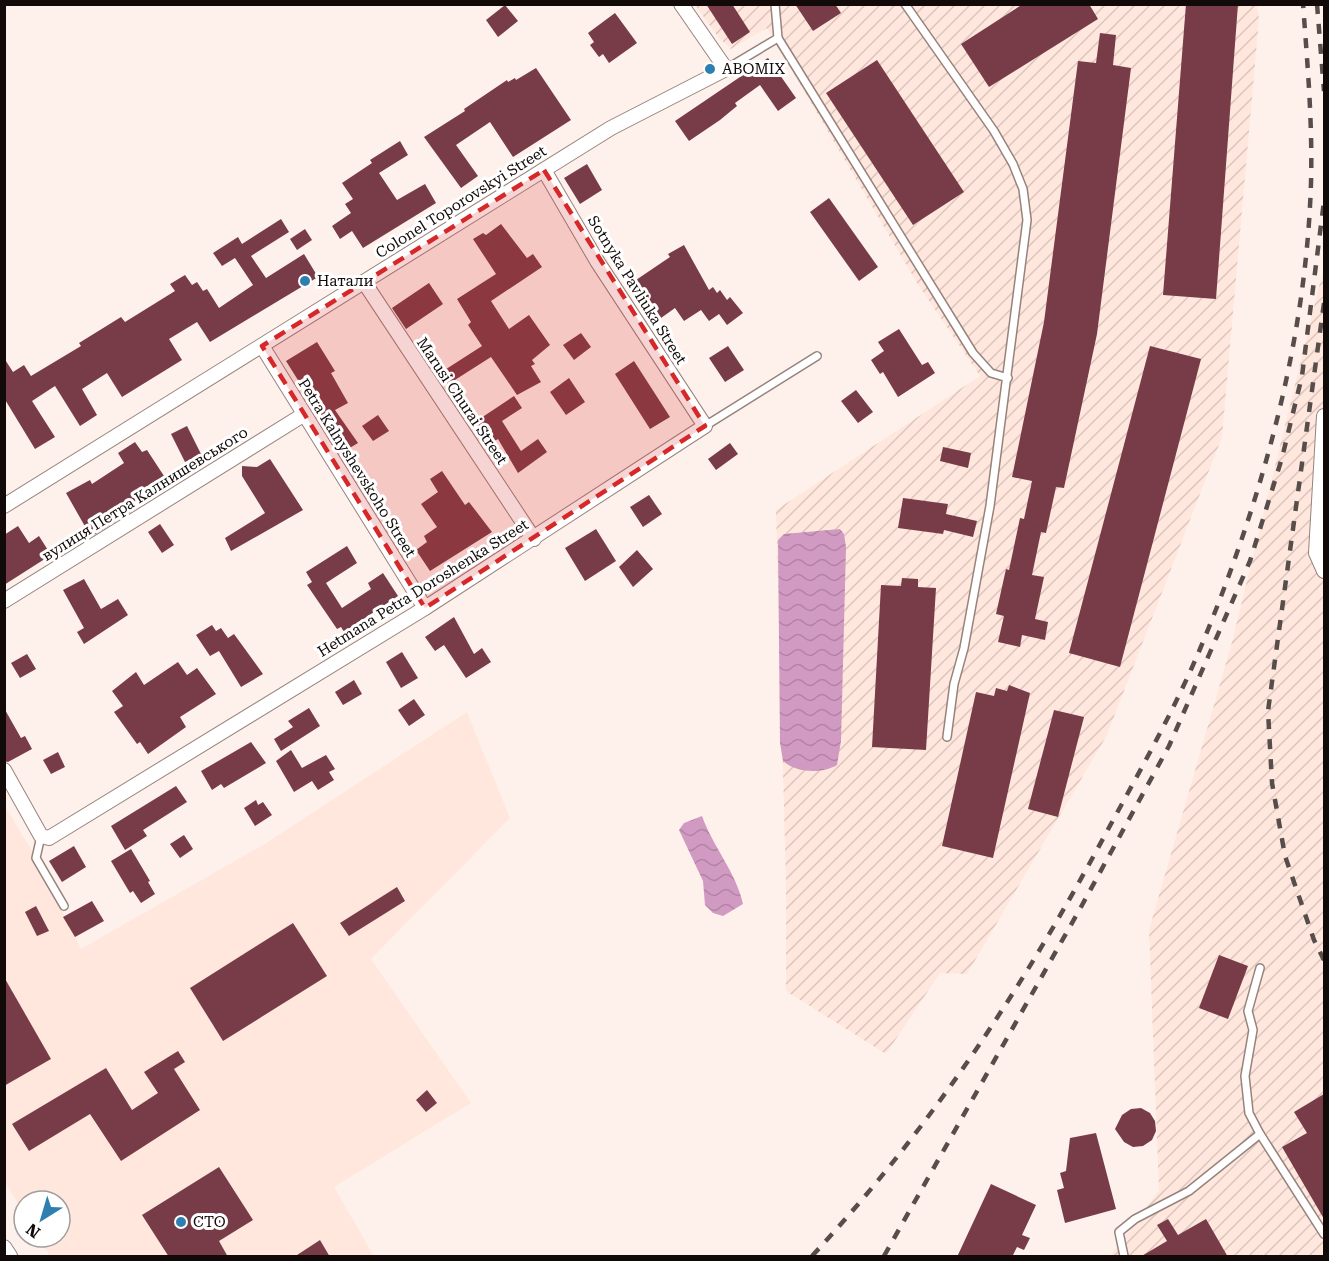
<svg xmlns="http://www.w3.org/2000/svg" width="1329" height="1261" font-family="'Roboto Serif',serif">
<defs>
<pattern id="industrial-furrows" width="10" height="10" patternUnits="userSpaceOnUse" patternTransform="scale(1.5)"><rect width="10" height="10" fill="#ffe7de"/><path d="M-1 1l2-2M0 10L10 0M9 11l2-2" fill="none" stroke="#dac5bd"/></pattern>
<pattern id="water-waves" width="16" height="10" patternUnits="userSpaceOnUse" patternTransform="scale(1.5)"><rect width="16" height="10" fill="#d19ac2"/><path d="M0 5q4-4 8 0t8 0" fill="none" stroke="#b283a5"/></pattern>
</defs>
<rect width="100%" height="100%" fill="#fef1ec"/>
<polygon fill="#ffe7de" points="467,712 510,818 371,959 471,1103 334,1187 374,1256 50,1256 38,1237 60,1237 60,1201 24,1201 24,1214 5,1182 4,804 36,858 81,949 263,845"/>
<g fill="url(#industrial-furrows)">
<polygon points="695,5 1257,5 1259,19 1222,437 1107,735 967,974 940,973 886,1054 786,991 786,883 776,510 980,376 917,283 767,28 731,49 719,38"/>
<polygon points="1324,266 1324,1256 1110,1256 1159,1190 1149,930 1231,646"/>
</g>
<g fill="url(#water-waves)">
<path d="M 840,529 L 844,534 L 846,547 L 841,741 L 837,765 C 822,774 796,773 783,761 L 780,743 L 778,540 L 784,534 Z"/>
<path d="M 702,816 C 713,847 736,872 743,904 L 723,916 L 713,913 L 705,905 L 703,881 L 679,830 L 684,823 Z"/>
</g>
<g fill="#783c48">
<polygon points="706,4 732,4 750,32 732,44"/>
<polygon points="795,4 835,4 841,13 813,31"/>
<polygon points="1023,4 1089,4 1098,19 989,87 961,44"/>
<polygon points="1186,4 1238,4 1216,299 1163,295"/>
<polygon points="505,5 518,21 498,37 486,20"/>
<polygon points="615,13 637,43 609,63 603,54 599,57 590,45 594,42 588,33"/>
<polygon points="1100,33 1116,35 1113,65 1131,68 1097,334 1064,488 1056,487 1046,533 1041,532 1032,575 1044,577 1035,619 1048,622 1045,640 1022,635 1020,647 998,642 1004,616 996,614 1006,569 1009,570 1020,518 1024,519 1032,481 1012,477 1044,322 1078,61 1096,63"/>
<polygon points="768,58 796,98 778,111 760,85 735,103 737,106 720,120 689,141 675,121"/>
<polygon points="877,60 964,192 913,225 826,93"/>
<polygon points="536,68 571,120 513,157 490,122 456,145 478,176 461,188 424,137 465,111 464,109 507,80 508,82 515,78 516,80"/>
<polygon points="400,141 408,155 379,173 397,200 425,184 436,203 363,248 352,231 340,239 332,226 351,213 345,204 353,199 342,183 372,163 370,160"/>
<polygon points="587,164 602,190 580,204 564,178"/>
<polygon points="829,198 878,267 859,281 810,212"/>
<polygon points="281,219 289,232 251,256 266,278 304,254 318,277 210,342 197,322 169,339 182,360 122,397 107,373 82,389 97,415 80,426 55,386 32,401 55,437 35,449 4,398 4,358 13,372 24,365 31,376 81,346 79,343 121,317 125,322 175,291 170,284 185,275 192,285 197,282 203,291 207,289 219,308 253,285 235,258 222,266 213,253 238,237 242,244"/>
<polygon points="501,224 527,258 533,254 542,267 491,301 509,329 529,315 550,345 532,360 535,364 531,366 541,382 517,395 491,357 447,385 440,373 482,346 468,325 471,322 457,299 496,274 473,239 483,233 486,235"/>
<polygon points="305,229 312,240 297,250 290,239"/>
<polygon points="684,245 709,290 713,287 717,293 720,290 727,300 730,297 743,313 727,325 719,314 709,321 701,310 684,321 675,308 661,318 636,280 670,257 668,254"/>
<polygon points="429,283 443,304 406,329 392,308"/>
<polygon points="899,329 922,365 928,362 935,373 898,397 883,372 880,374 871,360 884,351 878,342"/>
<polygon points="581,333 591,347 574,360 563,345"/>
<polygon points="317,342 335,371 331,373 348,403 335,410 358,443 343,452 286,361"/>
<polygon points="728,346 744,370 725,382 709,358"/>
<polygon points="1150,346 1201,359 1120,667 1069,653"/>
<polygon points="634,361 670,417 650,429 615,374"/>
<polygon points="569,378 585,402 566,415 550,392"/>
<polygon points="856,390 873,412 858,423 841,401"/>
<polygon points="514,396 522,408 502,421 521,451 538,439 547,452 518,473 498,439 490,444 475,422"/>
<polygon points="378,415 389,431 373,441 362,426"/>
<polygon points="187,426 201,454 185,462 171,434"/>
<polygon points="135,442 142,452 147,450 164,476 132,495 136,500 131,503 135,509 91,537 66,493 90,480 92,484 124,463 118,453"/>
<polygon points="730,443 738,454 716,470 708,459"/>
<polygon points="943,447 971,453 968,468 940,461"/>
<polygon points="270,459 303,510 231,551 225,538 265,513 242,476 242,466 257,467"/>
<polygon points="442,471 465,505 469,502 492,532 430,571 416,550 427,542 424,536 437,527 421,504 438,492 430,479"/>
<polygon points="649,495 662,514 643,527 630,507"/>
<polygon points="903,498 948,504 946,514 977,521 973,537 944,530 943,534 898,528"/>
<polygon points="160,524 174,545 162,553 148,532"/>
<polygon points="18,526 29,543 39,536 51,555 4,585 4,535"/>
<polygon points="596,529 616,561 585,581 565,548"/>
<polygon points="347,546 357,563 326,583 342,608 371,589 368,583 383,573 398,596 344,632 341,627 337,629 307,585 312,582 306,572"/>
<polygon points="637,550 653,569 633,587 619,567"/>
<polygon points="902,578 918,579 918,587 936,588 926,750 872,747 881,585 901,586"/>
<polygon points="84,579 101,609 118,599 128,615 84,644 77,632 84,628 63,590"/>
<polygon points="454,617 474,654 482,648 491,662 466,678 444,645 435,651 425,637"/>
<polygon points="212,625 216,631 221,628 228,638 234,634 263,674 241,687 219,651 210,656 196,635"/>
<polygon points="402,652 418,678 401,688 386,662"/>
<polygon points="27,654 36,669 20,678 11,663"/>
<polygon points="178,662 187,675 197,668 216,694 180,717 186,727 148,754 140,742 137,744 114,712 123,706 112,691 136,672 144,685"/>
<polygon points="354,680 362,694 343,705 335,692"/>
<polygon points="1009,685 1030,693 993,858 942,846 976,692 994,696 996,688 1007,691"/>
<polygon points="414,699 425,715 409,726 398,710"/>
<polygon points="4,708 21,738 25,736 32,749 8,762 4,761"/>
<polygon points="309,708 320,726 281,751 274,739 293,727 288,721"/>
<polygon points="1054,710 1084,717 1058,817 1028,809"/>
<polygon points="251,742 266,763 224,788 221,784 212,790 201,771"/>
<polygon points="291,750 302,768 326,755 335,769 329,772 334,780 318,790 312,781 294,792 276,761"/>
<polygon points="58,752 65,767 51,774 43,760"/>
<polygon points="176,786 187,802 143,830 147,836 125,850 111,826"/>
<polygon points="256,800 258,805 263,802 272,815 255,826 244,808"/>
<polygon points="184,835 193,849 180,858 170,844"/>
<polygon points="74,846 86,867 62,882 49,861"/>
<polygon points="131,849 150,881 148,882 155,894 141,903 133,891 130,893 111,861"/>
<polygon points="397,887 405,901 349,936 340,923"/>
<polygon points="92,901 104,921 75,937 63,917"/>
<polygon points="36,906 49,931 37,936 25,912"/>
<polygon points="293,923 327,976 223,1041 190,988"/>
<polygon points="1219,955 1248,966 1228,1019 1199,1008"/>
<polygon points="4,977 51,1059 4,1086"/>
<polygon points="178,1051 185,1062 174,1069 200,1110 121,1161 90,1114 29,1151 12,1124 106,1068 132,1110 158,1093 144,1072"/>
<polygon points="427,1090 437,1103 426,1112 416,1100"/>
<polygon points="1324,1094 1324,1219 1282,1147 1307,1133 1294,1112"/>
<polygon points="1141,1108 1150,1113 1155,1121 1156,1131 1152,1140 1143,1146 1133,1147 1124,1142 1115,1129 1122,1115 1131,1109"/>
<polygon points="1096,1133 1116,1209 1065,1223 1057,1190 1064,1188 1060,1173 1066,1171 1070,1138"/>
<polygon points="219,1167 253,1220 219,1241 228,1257 169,1257 142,1215"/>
<polygon points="991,1184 1036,1205 1022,1235 1030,1238 1024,1250 1017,1247 1012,1257 957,1257"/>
<polygon points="1168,1219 1178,1235 1206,1219 1228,1257 1140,1257 1167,1241 1157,1225"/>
<polygon points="320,1240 330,1257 294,1257"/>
</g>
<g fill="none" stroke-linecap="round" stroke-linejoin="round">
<g stroke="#97837c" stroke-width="10">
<g id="service">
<polyline points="905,4 994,131 1013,164 1023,189 1027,220 990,506 964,648 954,684 947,737"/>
<polyline points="778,38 973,353 991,373 1008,378"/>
<polyline points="726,69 778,38 775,4"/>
<polyline points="705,426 817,356"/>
<polyline points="41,836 36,858 64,906"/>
<polyline points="1260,1134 1249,1113 1245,1076 1253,1030 1248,1011 1260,968"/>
<polyline points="1124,1256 1119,1232 1135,1219 1189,1191 1260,1134 1324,1234"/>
</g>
</g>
<g stroke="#97837c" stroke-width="16">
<g id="minor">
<polyline points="364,282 534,539"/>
<polyline points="262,346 425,608"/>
<polyline points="1324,416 1316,553 1324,571"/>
<polyline points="4,506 611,128 726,69 681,4"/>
<polyline points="4,601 303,415"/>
<polyline points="4,770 41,836 49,838 425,608 705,426 597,261 544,170"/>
<polyline points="4,1247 10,1256"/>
</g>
</g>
<use href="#service" stroke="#fff" stroke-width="7"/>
<use href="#minor" stroke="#fff" stroke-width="14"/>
<g stroke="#574e4b" stroke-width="4.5" stroke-dasharray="10 10" stroke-linecap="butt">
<polyline points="1317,4 1324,91"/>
<polyline points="1324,303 1268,711 1272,783 1285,856 1314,940 1324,960"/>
<path d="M 812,1256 C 931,1128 1022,989 1105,835 C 1138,774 1173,713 1200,649 C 1258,510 1302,358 1310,206 C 1314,139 1308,71 1303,4"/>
<polyline points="884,1256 1081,907 1169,746 1250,561 1282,458 1302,376 1324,201"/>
</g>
</g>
<path fill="#d62828" fill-opacity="0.2" stroke="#d62828" stroke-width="4.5" stroke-dasharray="12 8" stroke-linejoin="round" d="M 544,170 L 705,426 L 425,608 L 262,346 Z"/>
<g fill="#2e7fb0" stroke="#fff" stroke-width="2">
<circle cx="710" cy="69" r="6"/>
<circle cx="305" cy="281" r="6"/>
<circle cx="181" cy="1222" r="6"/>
</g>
<g text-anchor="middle" stroke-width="6" stroke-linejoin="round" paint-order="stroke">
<g font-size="15" fill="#110a08" stroke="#fff" text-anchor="start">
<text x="722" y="74">ABOMIX</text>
<text x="317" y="286">Натали</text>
<text x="193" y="1227">СТО</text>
</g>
<g font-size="15" fill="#110a08" stroke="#fff">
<text transform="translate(461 202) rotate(-32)" y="5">Colonel Toporovskyi Street</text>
<text transform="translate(637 290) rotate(58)" y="5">Sotnyka Pavliuka Street</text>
<text transform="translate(462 401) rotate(56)" y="5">Marusi Churai Street</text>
<text transform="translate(357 468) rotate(58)" y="5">Petra Kalnyshevskoho Street</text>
<text transform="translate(145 494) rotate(-32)" y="5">вулиця Петра Калнишевського</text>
<text transform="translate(423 588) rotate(-32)" y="5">Hetmana Petra Doroshenka Street</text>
</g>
</g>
<rect width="1329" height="1261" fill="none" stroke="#110a08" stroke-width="12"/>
<g transform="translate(42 1219) rotate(217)"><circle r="28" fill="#ffffff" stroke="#a09d9c" stroke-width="1.5"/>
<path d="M0-4.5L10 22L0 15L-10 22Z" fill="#2e7fb0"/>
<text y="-9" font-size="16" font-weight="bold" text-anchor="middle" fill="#110a08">N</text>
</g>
</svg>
